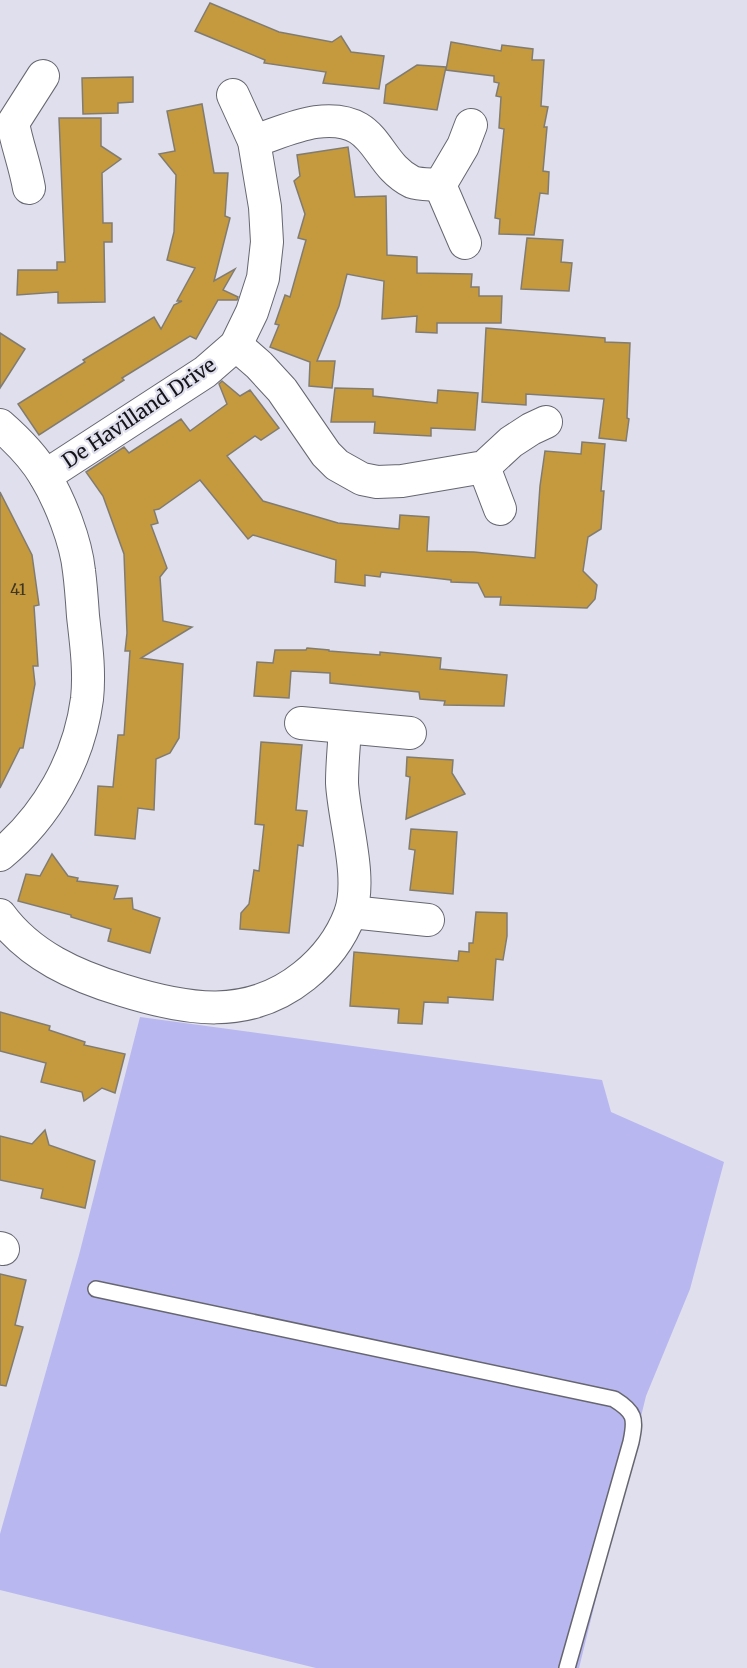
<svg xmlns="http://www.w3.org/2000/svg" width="747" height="1668" font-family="Merriweather,serif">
<rect width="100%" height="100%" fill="#dfdfed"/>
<polygon fill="#b9b7ef" points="140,1017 602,1080 611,1112 724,1162 690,1289 646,1396 579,1668 316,1668 0,1590 0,1534 79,1255"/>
<g fill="#c59a3e" stroke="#827c70" stroke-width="1.5">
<polygon points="210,3 279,32 332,42 341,36 351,52 384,56 379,89 323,83 326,72 264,63 265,60 195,31"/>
<polygon points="451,42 501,51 502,45 533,49 532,60 544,60 541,106 548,107 544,127 547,127 543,171 549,172 548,194 540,193 534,235 499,234 500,219 495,218 504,129 499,128 501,97 496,96 499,83 494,82 494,76 446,70"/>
<polygon points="417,65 446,67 437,110 384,103 386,85"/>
<polygon points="133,77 133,102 118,103 118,113 83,114 82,78"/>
<polygon points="202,104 214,173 228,173 225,216 230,218 214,281 235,269 223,290 238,297 237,300 218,300 196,339 190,336 122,378 124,380 39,435 18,404 85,362 83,360 154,317 161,329 174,305 182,301 177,301 195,268 167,260 174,232 176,175 159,154 175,151 167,111"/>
<polygon points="59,118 101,118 101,146 121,159 102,173 103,223 112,223 112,242 104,242 105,302 58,303 58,292 17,295 18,270 57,270 57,262 65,262"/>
<polygon points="348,147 355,197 386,196 387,255 417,257 417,273 472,274 471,287 479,287 479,296 502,296 501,323 437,323 437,333 416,332 417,316 382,319 384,281 347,274 339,306 317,361 335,361 332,388 309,386 310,362 270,347 279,325 275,324 285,295 290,297 306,240 298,238 305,214 294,181 300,176 297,155"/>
<polygon points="527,238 563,240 561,262 572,263 569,291 521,289"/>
<polygon points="486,328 605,338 605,342 630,343 627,418 629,419 626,441 599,438 604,399 526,394 526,405 482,402"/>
<polygon points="0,333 25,349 0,388"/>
<polygon points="222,381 240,396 250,390 279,428 261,440 255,436 227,456 263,501 338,523 399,529 400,515 429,517 427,551 474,552 535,558 540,486 545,451 581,454 582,442 605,444 601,491 604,491 601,529 588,537 583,571 597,585 595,599 587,608 500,605 501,597 485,597 478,583 451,582 451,580 381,572 380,577 365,575 365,586 335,582 336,560 253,535 248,539 200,480 159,509 154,510 158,523 151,525 167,568 160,577 163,621 192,627 141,658 183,664 179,738 170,753 156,759 154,810 138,808 135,839 95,835 98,786 113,787 118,735 124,735 130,651 125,651 127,633 124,554 103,496 86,472 124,447 129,453 181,419 190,431 227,404 219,384"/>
<polygon points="335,388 373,389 373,396 437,403 438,390 478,393 475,430 431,428 431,436 374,433 375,422 331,422"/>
<polygon points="0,492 32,555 39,605 34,606 38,666 33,666 35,684 23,748 20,748 0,788"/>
<polygon points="307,648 329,650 329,651 380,655 380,652 441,658 440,669 507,675 504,706 444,705 445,701 420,699 419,692 330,683 330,673 291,671 289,698 254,696 257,662 273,663 275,650 306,650"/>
<polygon points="261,742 302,745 296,810 307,811 303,846 298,845 289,933 240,929 241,913 249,904 254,870 259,871 264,825 255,824"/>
<polygon points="407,757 453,760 452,773 465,794 406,819 410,777 406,776"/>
<polygon points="411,829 457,832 453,894 410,890 415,850 409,849"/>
<polygon points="52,854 68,876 78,878 77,881 118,886 114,899 132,898 133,909 160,918 150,953 108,941 111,929 71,917 71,915 18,901 26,874 40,876"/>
<polygon points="476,912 507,913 507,936 503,960 496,959 493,1000 448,997 448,1003 424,1002 422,1024 398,1023 399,1009 350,1006 354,952 458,961 459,951 469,952 469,943 473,943"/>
<polygon points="0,1012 50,1026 49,1030 85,1042 84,1045 125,1054 115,1093 102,1088 84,1101 82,1092 41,1082 46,1063 0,1051"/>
<polygon points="45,1130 49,1145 95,1161 85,1208 41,1198 43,1189 0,1180 0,1136 32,1144"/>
<polygon points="0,1274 26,1280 15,1325 23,1327 6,1386 0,1385"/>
</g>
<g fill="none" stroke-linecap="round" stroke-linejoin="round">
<g stroke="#666671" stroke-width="18">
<path id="lane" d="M 96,1289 L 614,1399 C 635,1412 636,1418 631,1442 L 567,1668"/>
</g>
<g stroke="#666671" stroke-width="34">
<g id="street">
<path d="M 254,141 C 273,135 295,125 316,122 C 380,114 372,162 412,182 C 420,185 432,184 440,185"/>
<path d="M 29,188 C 25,165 17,145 13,123 L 43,76"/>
<polyline points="465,243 440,185 463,146 471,125"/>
<polyline points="236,345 259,365 282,390 326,454 337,465 362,479 377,482 402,481 484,467 511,442 531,429 546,422"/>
<path d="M 0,425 C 16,439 34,457 45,476 C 60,501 76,541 79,571 C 81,586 82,601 83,616 C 86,643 90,671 87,699 C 79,760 47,816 0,855"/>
<polyline points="484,467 500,509"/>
<polyline points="45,476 205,372 236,345 252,312 263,278 267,242 265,207 254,141 233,95"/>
<polyline points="301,723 410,733"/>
<polyline points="351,912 428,920"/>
<path d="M 0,915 C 30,956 76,976 122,990 C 186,1010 248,1021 304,976 C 324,960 341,938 350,914 C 363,878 344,821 342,783 C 342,764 344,746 345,728"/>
<polyline points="0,1248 3,1249"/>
</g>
</g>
<use href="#lane" stroke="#fff" stroke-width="15"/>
<use href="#street" stroke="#fff" stroke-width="32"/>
</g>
<g text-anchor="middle" stroke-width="4.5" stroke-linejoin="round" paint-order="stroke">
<g font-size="16" fill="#403622">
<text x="18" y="595">41</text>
</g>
<g font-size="20" fill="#141419" stroke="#dfdfed">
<text transform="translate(139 413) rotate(-34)" y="7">De Havilland Drive</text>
</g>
</g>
</svg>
